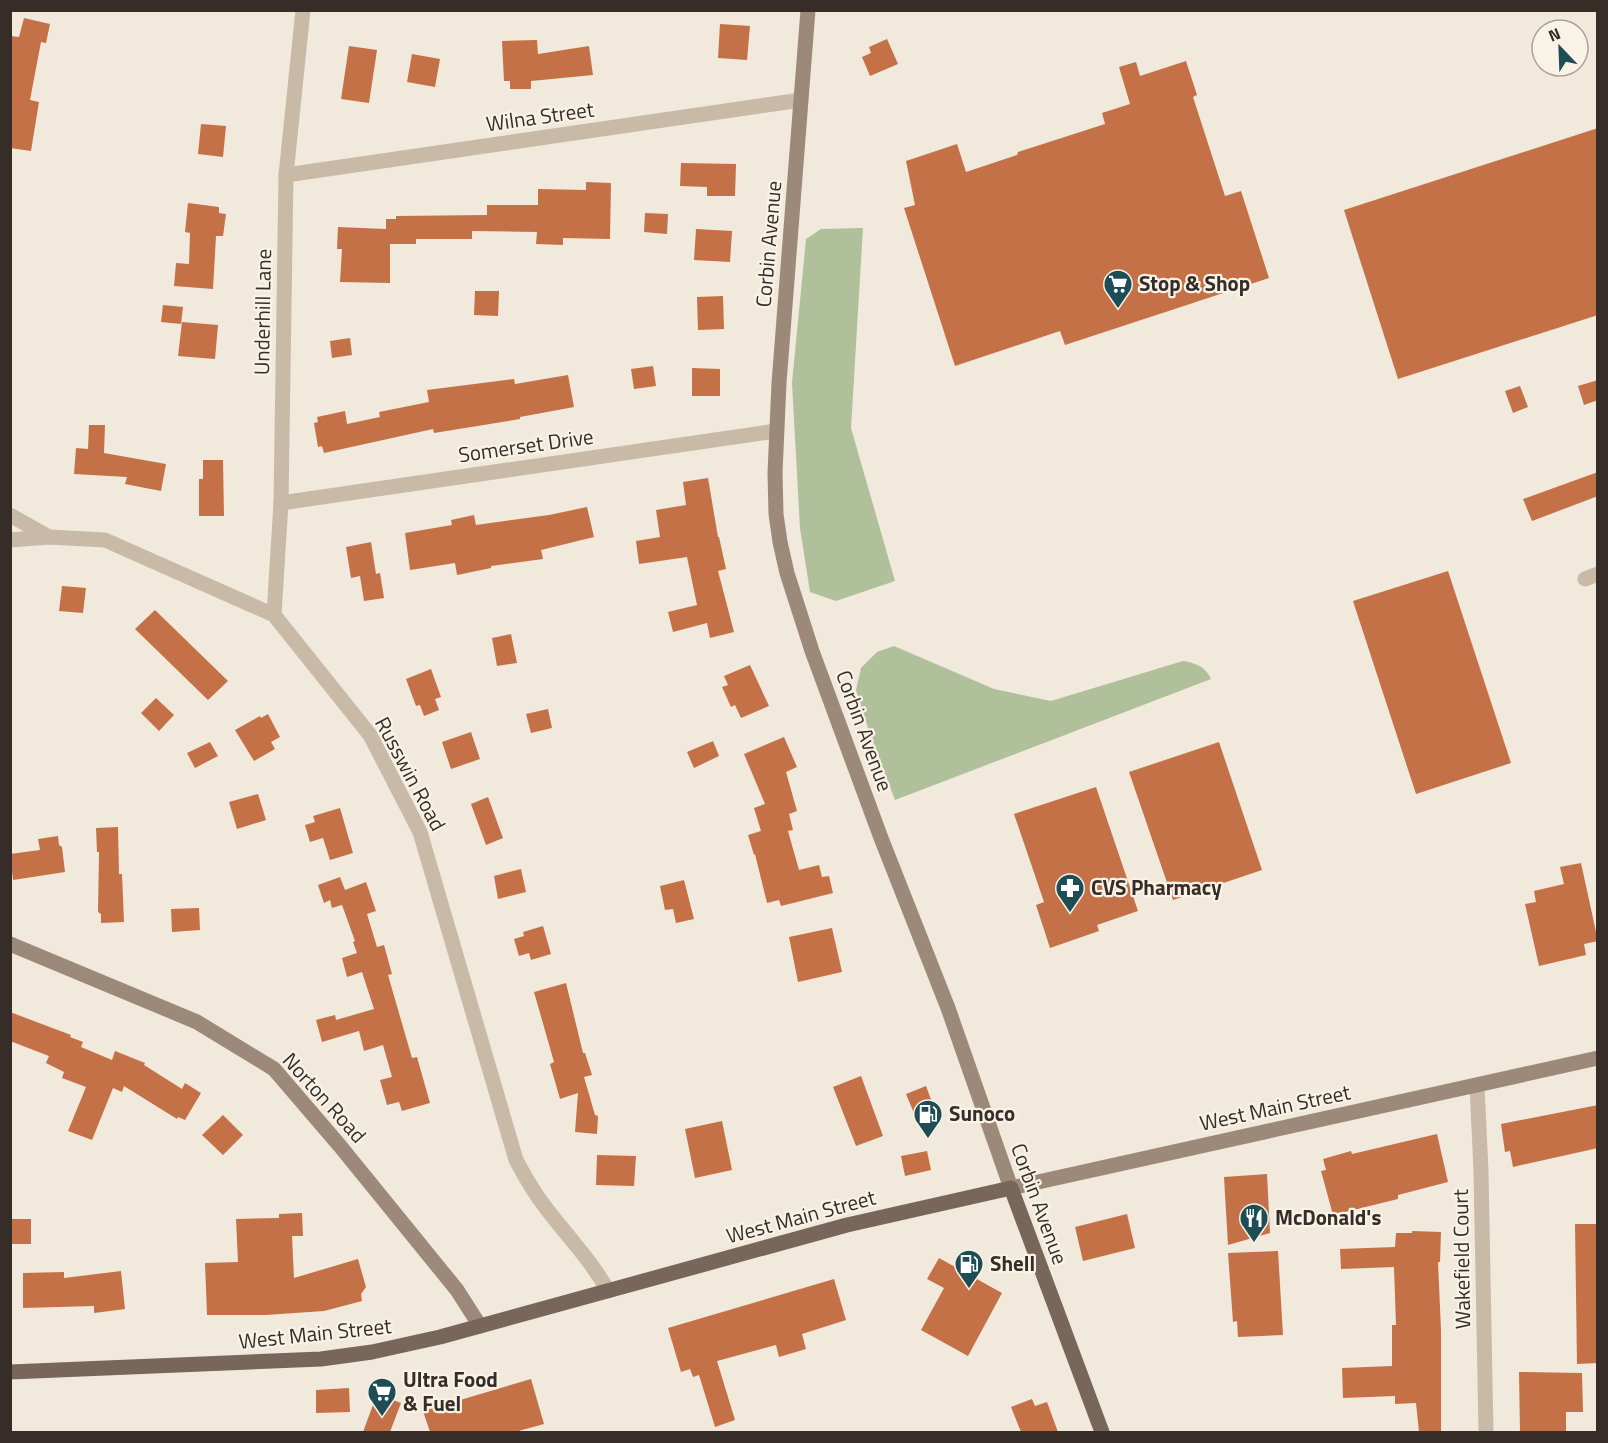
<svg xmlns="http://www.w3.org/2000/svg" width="1608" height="1443" font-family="'Titillium Web',sans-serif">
<rect width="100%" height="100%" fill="#f1e9db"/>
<g fill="#b0c09b">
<polygon points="863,228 851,428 895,581 836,601 810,592 800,528 792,383 806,239 821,229"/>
<path d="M 894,646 L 994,689 L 1051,701 L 1183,661 C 1196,663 1206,667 1211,679 L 895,800 L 869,731 L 856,690 L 861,668 L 877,652 Z"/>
</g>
<g fill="#c47147">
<polygon points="24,18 50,24 46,43 41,42 30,100 39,102 31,151 10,148 10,36 19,37"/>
<polygon points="720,24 750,26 747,60 718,58"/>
<polygon points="887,39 898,64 870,76 862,57 871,53 869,47"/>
<polygon points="537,40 538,54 589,46 593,75 531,81 531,89 510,89 510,81 504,81 502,41"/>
<polygon points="349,46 377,50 369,103 341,99"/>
<polygon points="412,54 440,59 435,87 407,82"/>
<polygon points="1186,61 1197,95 1193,97 1225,196 1241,191 1269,278 1065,345 1060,331 955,366 904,208 915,205 906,161 957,144 966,172 1017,155 1018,152 1105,124 1102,113 1130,104 1119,67 1136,62 1140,76"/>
<polygon points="201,124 226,126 223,157 198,154"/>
<polygon points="1598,128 1598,315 1398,379 1344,210"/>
<polygon points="681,163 736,164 735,196 707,196 707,187 680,186"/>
<polygon points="586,182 611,183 610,239 563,238 563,245 536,244 537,232 472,231 472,239 416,239 416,244 390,244 390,283 340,282 342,249 337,249 338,227 386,229 386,219 396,219 396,216 487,215 487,205 538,205 538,189 586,190"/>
<polygon points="188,203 219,207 219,213 226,214 223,236 216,236 213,289 174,286 176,263 189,264 190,233 185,232"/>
<polygon points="645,213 668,214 667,234 644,232"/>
<polygon points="696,229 732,231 730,262 694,260"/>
<polygon points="475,291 499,291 498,316 474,315"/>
<polygon points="723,296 724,329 698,330 697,297"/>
<polygon points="163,305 183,307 181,324 161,322"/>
<polygon points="182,322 218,325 215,359 178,356"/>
<polygon points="350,338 352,355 332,358 330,341"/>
<polygon points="653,366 656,386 634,389 631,369"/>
<polygon points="692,368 720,369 720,396 692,396"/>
<polygon points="568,375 574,407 520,417 520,419 434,433 433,429 324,453 322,446 318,447 314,423 318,422 317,417 345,411 347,424 380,417 379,412 429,402 427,390 514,379 515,384"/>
<polygon points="1598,380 1598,400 1584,405 1578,386"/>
<polygon points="1520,386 1528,407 1513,413 1505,391"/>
<polygon points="89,425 105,425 104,453 166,464 161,491 125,484 127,477 74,474 76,448 88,449"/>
<polygon points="203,460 223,460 224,516 199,516 199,479 203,479"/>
<polygon points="1598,472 1598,496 1532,521 1523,499"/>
<polygon points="708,478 718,537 719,537 726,569 718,571 734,632 710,638 707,623 673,632 668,612 697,605 687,557 639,564 636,541 660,537 656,510 686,505 683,482"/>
<polygon points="587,507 594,537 541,550 543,559 491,566 491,568 457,575 455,563 410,570 405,533 452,525 451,520 474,515 476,525 549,515"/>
<polygon points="371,542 376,574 380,573 384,598 364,601 360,576 351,578 346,547"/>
<polygon points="1448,571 1511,763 1416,794 1353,601"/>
<polygon points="62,586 86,588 83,613 59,611"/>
<polygon points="155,610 228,681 208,700 135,629"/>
<polygon points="511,634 517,663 497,666 492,638"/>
<polygon points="750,665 769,706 741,718 735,705 731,707 722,687 728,685 724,676"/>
<polygon points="431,669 441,697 435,699 439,710 424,716 420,705 416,706 406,679"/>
<polygon points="156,698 174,715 159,731 141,713"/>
<polygon points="548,709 552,728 531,733 526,714"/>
<polygon points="268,714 280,737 271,742 275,749 254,761 235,730 260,716 261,718"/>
<polygon points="471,732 480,759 451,769 442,742"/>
<polygon points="784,737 797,767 786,772 797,811 789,814 793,830 788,831 799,870 819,865 822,877 829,876 833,893 781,906 779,900 767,903 755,854 754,855 748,835 761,831 754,808 765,804 744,754"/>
<polygon points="713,741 719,756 694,768 687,752"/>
<polygon points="210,742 218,756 195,768 187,753"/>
<polygon points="1219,742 1262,870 1173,900 1129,772"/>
<polygon points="1096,787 1138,911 1097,925 1099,931 1050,948 1036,905 1044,902 1014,814"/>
<polygon points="258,794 266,820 237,829 229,802"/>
<polygon points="488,797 503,838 486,845 471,804"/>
<polygon points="340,808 353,853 330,860 323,838 310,842 305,825 315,822 313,816"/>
<polygon points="118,827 119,874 122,874 124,922 101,923 101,914 98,912 99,852 97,852 96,828"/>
<polygon points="58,836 59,845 62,847 65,872 13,880 10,854 40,850 38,839"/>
<polygon points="1581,863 1598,941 1584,944 1586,955 1539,966 1525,904 1536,902 1534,891 1564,884 1560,867"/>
<polygon points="521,869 526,892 498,899 494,876"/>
<polygon points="340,877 345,890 366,882 376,911 367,914 377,947 384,945 392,974 388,975 412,1058 417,1057 430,1103 402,1111 399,1102 387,1105 380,1080 392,1077 383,1045 364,1051 359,1031 322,1042 316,1020 335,1015 336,1020 374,1009 362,972 347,977 342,958 357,953 353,942 355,941 342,905 332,908 330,900 324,903 318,885"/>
<polygon points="684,880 694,919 676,923 673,909 665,910 660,886"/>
<polygon points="199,908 200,930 172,932 171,909"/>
<polygon points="543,926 551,954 531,960 529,953 519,956 514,939 524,936 523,932"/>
<polygon points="832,928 842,972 798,982 789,937"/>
<polygon points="566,983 583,1053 585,1053 592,1075 584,1077 595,1115 598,1116 597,1134 575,1132 578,1093 560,1099 550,1064 554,1062 534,992"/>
<polygon points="10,1012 71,1035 70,1037 83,1042 81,1047 112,1060 115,1051 145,1063 144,1065 182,1089 185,1083 201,1093 185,1120 178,1117 177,1119 124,1086 122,1092 113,1088 92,1140 68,1131 86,1087 62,1078 64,1072 46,1063 49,1056 10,1041"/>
<polygon points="861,1076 883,1136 856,1146 833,1087"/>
<polygon points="926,1086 937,1116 918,1123 906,1094"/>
<polygon points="1598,1105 1598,1148 1513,1167 1510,1151 1505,1152 1501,1124"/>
<polygon points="223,1115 243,1135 223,1155 202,1135"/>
<polygon points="722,1121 732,1170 695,1178 685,1129"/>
<polygon points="1437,1134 1448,1182 1398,1195 1398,1199 1333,1215 1321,1171 1326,1170 1323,1159 1351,1151 1352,1154"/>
<polygon points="927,1151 931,1170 905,1176 901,1156"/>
<polygon points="597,1155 636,1156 634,1186 596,1185"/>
<polygon points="1267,1174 1270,1233 1228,1245 1224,1177"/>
<polygon points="302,1213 303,1236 292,1236 294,1278 358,1259 366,1287 361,1294 362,1301 324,1311 266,1315 207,1315 205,1263 238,1262 236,1219 279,1218 279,1214"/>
<polygon points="1127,1214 1135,1248 1083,1261 1075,1227"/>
<rect x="11" y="1219" width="20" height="25"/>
<polygon points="1575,1224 1598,1224 1598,1363 1577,1364"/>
<polygon points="1412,1231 1441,1232 1440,1262 1438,1262 1441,1330 1441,1432 1419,1432 1416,1403 1395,1404 1395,1396 1343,1398 1342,1368 1392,1366 1392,1325 1396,1325 1394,1267 1341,1269 1340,1249 1395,1247 1396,1233 1412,1233"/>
<polygon points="1278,1251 1283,1335 1238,1337 1237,1321 1233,1322 1228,1253"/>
<polygon points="939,1258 1002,1293 968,1356 921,1330 944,1288 927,1279"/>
<polygon points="121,1271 125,1309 94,1313 94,1306 23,1308 23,1273 64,1272 64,1278"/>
<polygon points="834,1279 846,1320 802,1334 806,1349 779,1357 776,1345 717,1361 735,1420 715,1427 699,1375 693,1377 690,1369 681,1372 668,1328"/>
<polygon points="1519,1372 1582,1373 1583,1412 1566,1412 1566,1432 1520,1432"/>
<polygon points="531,1379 544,1424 515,1432 430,1432 423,1411"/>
<polygon points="349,1388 350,1412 316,1413 316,1390"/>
<polygon points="377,1394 401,1403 390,1432 363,1432"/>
<polygon points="1032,1399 1035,1406 1047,1402 1058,1432 1021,1432 1011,1407"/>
</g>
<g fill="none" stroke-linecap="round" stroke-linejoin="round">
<g stroke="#c9baa7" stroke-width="15">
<polyline points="286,175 801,100"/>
<polyline points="281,503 776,431"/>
<polyline points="10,515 49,537"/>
<path d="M 10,540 L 49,537 L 105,540 L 274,615 L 370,735 L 420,832 L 516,1160 C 525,1177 534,1193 546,1208 C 567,1236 591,1260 608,1291"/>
<polyline points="1585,579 1598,574"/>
<polyline points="274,615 281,503 286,175 303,10"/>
<polyline points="1477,1085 1481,1171 1486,1432"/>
</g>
<g stroke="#9d8979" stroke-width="15">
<polyline points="808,10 779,383 775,473 776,514 780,542 787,573 812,651 881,838 948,1008 1011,1188 1598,1058"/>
<polyline points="10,944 197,1022 274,1069 340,1146 457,1290 480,1326"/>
</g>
<polyline stroke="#776659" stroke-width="15" points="10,1372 321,1359 372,1352 440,1337 847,1225 1011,1188 1102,1432"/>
</g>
<defs>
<g id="supermarket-pin" transform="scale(1.5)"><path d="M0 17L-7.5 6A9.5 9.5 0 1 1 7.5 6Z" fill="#1e4d56" stroke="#f9f2e7"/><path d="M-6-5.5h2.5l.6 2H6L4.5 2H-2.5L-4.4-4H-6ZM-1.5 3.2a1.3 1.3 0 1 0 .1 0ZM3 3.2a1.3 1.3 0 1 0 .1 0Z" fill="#fff"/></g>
<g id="pharmacy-pin" transform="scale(1.5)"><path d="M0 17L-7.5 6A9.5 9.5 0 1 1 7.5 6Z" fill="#1e4d56" stroke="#f9f2e7"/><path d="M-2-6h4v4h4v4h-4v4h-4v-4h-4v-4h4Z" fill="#fff"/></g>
<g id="fuel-pin" transform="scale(1.5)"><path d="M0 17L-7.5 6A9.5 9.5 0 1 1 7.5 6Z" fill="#1e4d56" stroke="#f9f2e7"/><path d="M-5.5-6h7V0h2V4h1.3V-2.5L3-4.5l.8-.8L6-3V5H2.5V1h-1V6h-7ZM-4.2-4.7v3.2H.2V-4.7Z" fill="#fff"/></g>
<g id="restaurant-pin" transform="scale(1.5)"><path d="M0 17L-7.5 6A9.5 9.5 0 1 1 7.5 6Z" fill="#1e4d56" stroke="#f9f2e7"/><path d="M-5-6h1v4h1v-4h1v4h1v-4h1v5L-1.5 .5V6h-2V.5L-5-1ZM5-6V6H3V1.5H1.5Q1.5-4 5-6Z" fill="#fff"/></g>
</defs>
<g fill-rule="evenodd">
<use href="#supermarket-pin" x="1118" y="284"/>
<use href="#pharmacy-pin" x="1070" y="888"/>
<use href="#fuel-pin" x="928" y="1114"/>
<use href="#restaurant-pin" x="1254" y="1218"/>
<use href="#fuel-pin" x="969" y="1264"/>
<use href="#supermarket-pin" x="382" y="1392"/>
</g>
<g text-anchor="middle" stroke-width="4.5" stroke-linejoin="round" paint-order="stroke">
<g font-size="21" fill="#362d28" stroke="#f9f2e7">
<text transform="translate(540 117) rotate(-8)" y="7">Wilna Street</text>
<text transform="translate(769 244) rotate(-85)" y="7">Corbin Avenue</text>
<text transform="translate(263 312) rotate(-89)" y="7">Underhill Lane</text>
<text transform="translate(526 446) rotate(-8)" y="7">Somerset Drive</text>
<text transform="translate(864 731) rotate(70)" y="7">Corbin Avenue</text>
<text transform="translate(410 774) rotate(62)" y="7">Russwin Road</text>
<text transform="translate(324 1098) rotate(48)" y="7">Norton Road</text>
<text transform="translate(1275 1108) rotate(-12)" y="7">West Main Street</text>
<text transform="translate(1039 1204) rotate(70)" y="7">Corbin Avenue</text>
<text transform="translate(801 1217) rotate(-15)" y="7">West Main Street</text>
<text transform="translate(1462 1259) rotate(-91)" y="7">Wakefield Court</text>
<text transform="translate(315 1334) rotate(-6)" y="7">West Main Street</text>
</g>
<g font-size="21" font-weight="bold" fill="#362d28" stroke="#f9f2e7" text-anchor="start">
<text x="1139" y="291">Stop &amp; Shop</text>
<text x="1091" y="895">CVS Pharmacy</text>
<text x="949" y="1121">Sunoco</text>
<text x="1275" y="1225">McDonald's</text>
<text x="990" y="1271">Shell</text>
<text x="403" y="1387">Ultra Food<tspan x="403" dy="24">&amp; Fuel</tspan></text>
</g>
</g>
<rect width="1608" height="1443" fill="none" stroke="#362d28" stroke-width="24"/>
<g transform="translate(1560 48) rotate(337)"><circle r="28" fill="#f9f2e7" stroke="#aba39b" stroke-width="1.5"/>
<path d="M0-4.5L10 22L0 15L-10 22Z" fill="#1e4d56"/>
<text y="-9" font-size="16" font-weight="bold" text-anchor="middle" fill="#362d28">N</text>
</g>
</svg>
